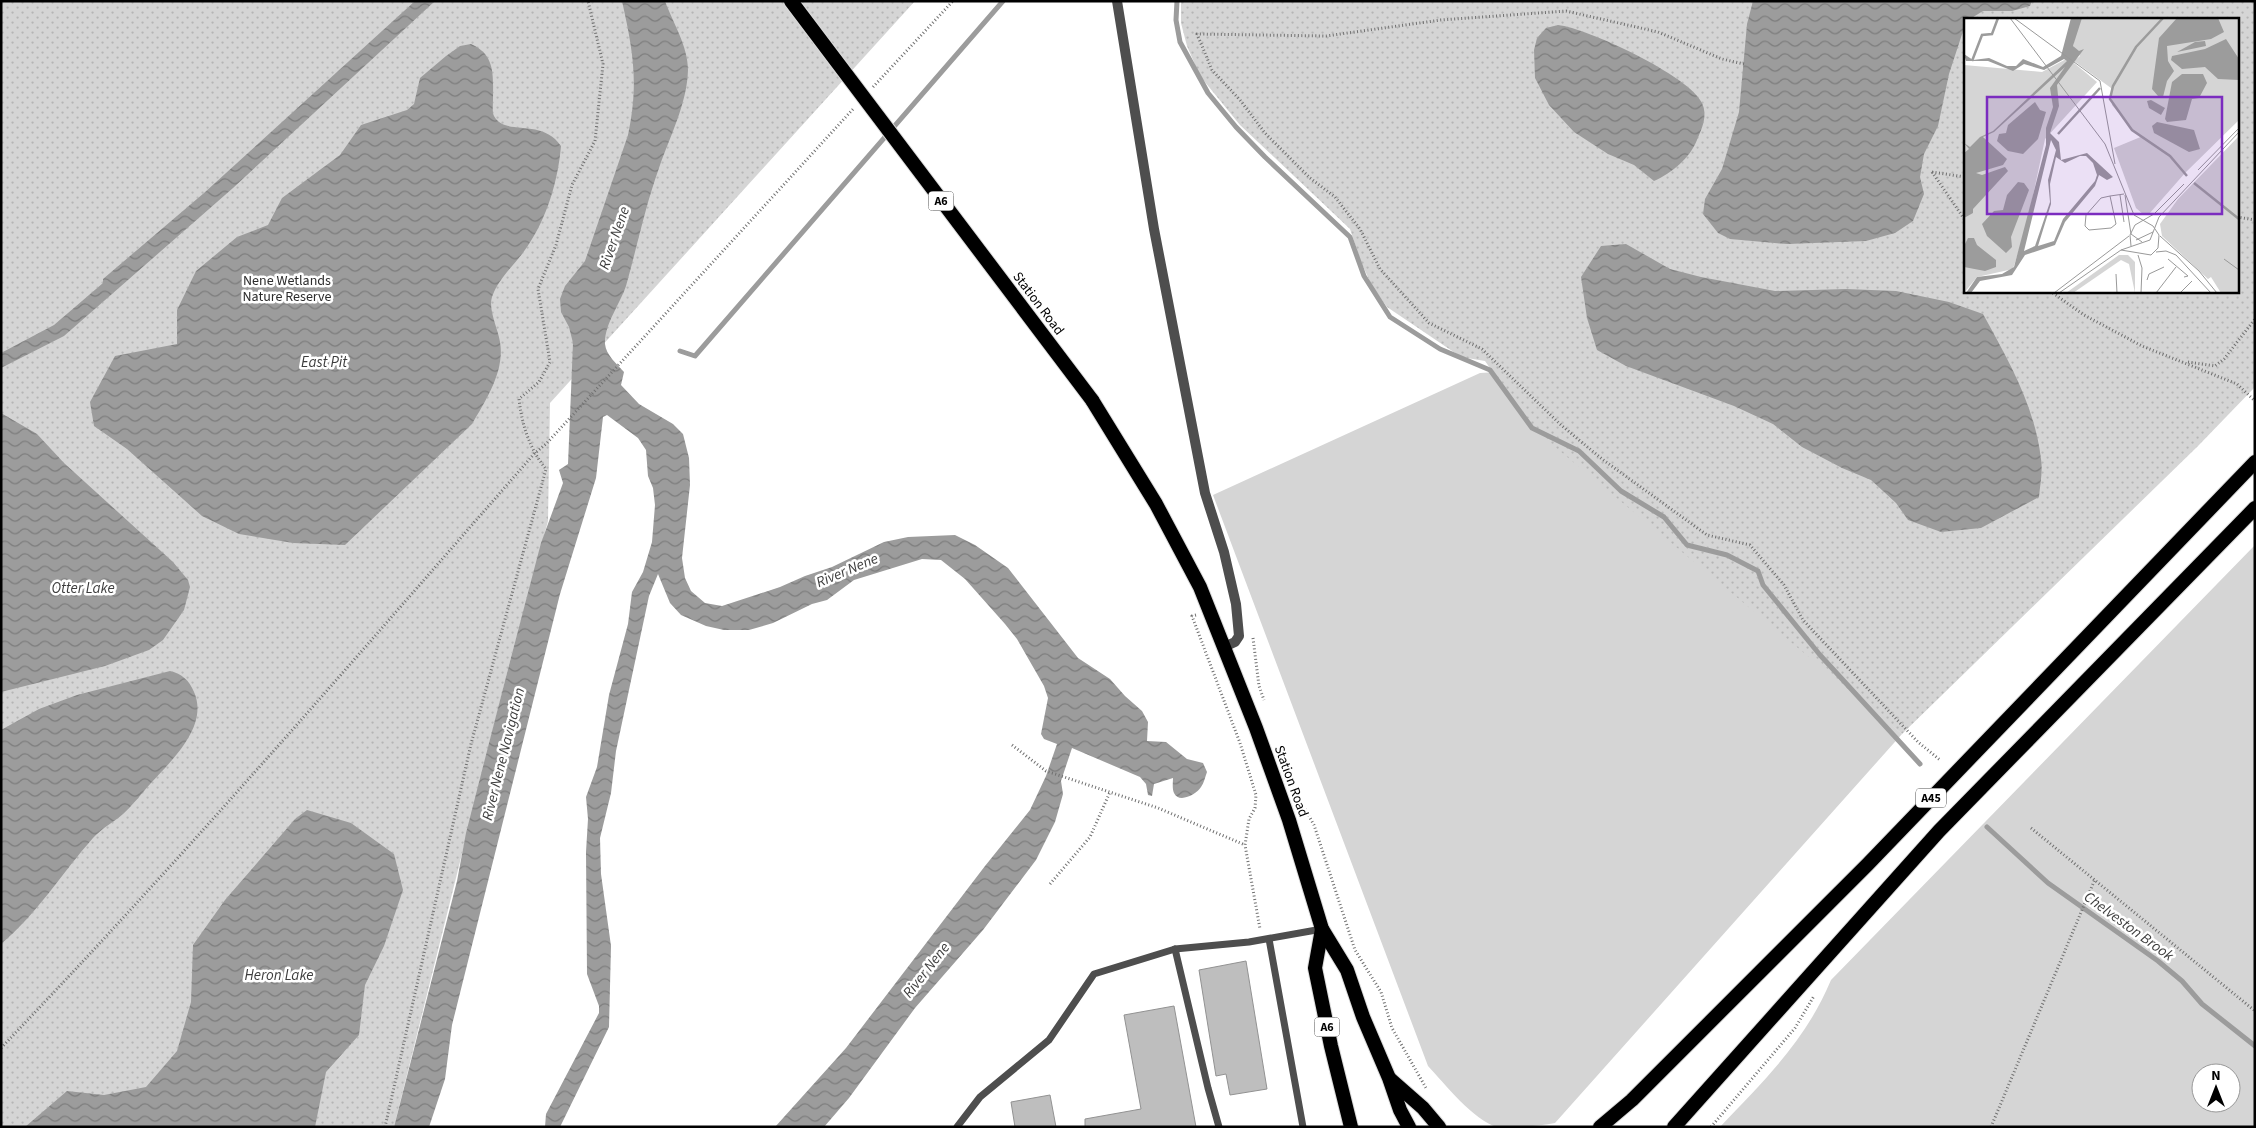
<svg xmlns="http://www.w3.org/2000/svg" width="2256" height="1128" font-family="'Source Sans 3',sans-serif">
<defs>
<pattern id="park-dots" width="8" height="8" patternUnits="userSpaceOnUse" patternTransform="scale(1.25)"><rect width="8" height="8" fill="#d5d5d5"/><path d="M2 2h.1M6 6h.1" fill="none" stroke="#b5b5b5" stroke-width="1.8" stroke-linecap="round"/></pattern>
<pattern id="water-waves" width="16" height="10" patternUnits="userSpaceOnUse" patternTransform="scale(1.25)"><rect width="16" height="10" fill="#9c9c9c"/><path d="M0 5q4-4 8 0t8 0" fill="none" stroke="#7d7d7d"/></pattern>
</defs>
<rect width="100%" height="100%" fill="#fff"/>
<g fill="#d5d5d5" fill-rule="evenodd">
<path d="M 1498,372 L 1511,390 L 1902,734 L 1555,1123 C 1538,1126 1515,1128 1497,1127 C 1474,1121 1444,1083 1428,1066 L 1213,495 L 1480,373 Z"/>
<path d="M 2255,545 L 2255,1127 L 1720,1127 C 1765,1079 1805,1042 1831,980 ZM 2201,1073 L 2231,1073 L 2231,1103 L 2201,1103 Z"/>
</g>
<g fill="url(#park-dots)" fill-rule="evenodd">
<polygon points="1,1 915,1 550,403 548,521 509,665 394,1127 1,1127"/>
<path d="M 1181,1 L 2255,1 L 2255,387 L 2198,446 L 1902,734 L 1532,428 L 1485,361 L 1461,357 L 1387,307 L 1372,286 L 1361,262 L 1350,229 L 1240,125 L 1200,76 L 1187,46 L 1181,23 ZM 1965,19 L 2237,19 L 2237,291 L 1965,291 Z"/>
</g>
<g fill="url(#water-waves)">
<polygon points="415,1 435,1 233,188 64,336 1,368 1,353 54,325 103,283 103,279 204,193"/>
<path d="M 622,1 L 665,1 C 673,23 688,46 688,70 C 687,104 670,136 659,168 C 645,207 637,247 626,286 C 620,304 604,325 605,344 C 606,355 617,364 624,372 L 621,385 L 639,404 L 673,424 L 683,434 L 689,458 L 690,485 L 682,558 L 685,578 L 691,591 L 705,603 L 722,606 L 780,587 L 805,576 L 832,567 L 884,542 L 908,537 L 955,535 L 975,545 L 1008,568 L 1078,658 L 1110,679 L 1125,696 L 1142,711 L 1148,722 L 1147,741 L 1166,742 L 1187,759 L 1203,763 L 1207,772 C 1205,777 1204,783 1201,787 C 1197,794 1179,804 1174,793 C 1172,789 1173,782 1173,778 L 1154,784 L 1152,796 L 1148,795 L 1146,784 L 1140,777 L 1072,748 L 1061,781 L 1063,794 L 1055,822 L 1036,860 L 983,930 L 915,1008 L 849,1098 L 824,1127 L 775,1127 L 846,1048 L 985,866 L 1030,810 L 1046,776 L 1057,744 L 1044,739 L 1041,734 L 1048,698 L 1044,686 L 1017,639 L 1005,624 L 965,579 L 941,560 L 922,559 L 854,580 L 827,600 L 812,604 L 773,623 L 749,630 L 724,630 L 706,626 L 681,615 L 670,603 L 658,574 L 649,596 L 616,751 L 611,793 L 600,838 L 601,874 L 611,946 L 609,1027 L 560,1127 L 545,1127 L 546,1114 L 599,1013 L 599,1006 L 587,974 L 586,852 L 588,819 L 586,797 L 597,767 L 609,695 L 628,624 L 632,592 L 643,572 L 652,542 L 655,505 L 653,488 L 648,476 L 646,450 L 638,438 L 607,415 L 603,417 L 596,478 L 560,594 L 452,1025 L 445,1079 L 429,1127 L 394,1127 L 457,881 L 466,833 L 509,665 L 541,543 L 563,483 L 559,470 L 568,464 L 573,343 L 569,327 L 561,312 L 560,299 L 565,286 L 585,261 L 628,135 C 639,83 633,51 622,1 Z"/>
<polygon points="1753,1 2032,1 2030,6 2012,11 1983,11 1970,19 1965,19 1965,25 1949,74 1938,126 1924,154 1920,177 1924,194 1913,221 1895,233 1866,241 1787,244 1730,239 1718,233 1703,214 1705,199 1722,169 1739,112 1747,24"/>
<path d="M 1558,25 C 1587,28 1690,76 1702,103 C 1708,116 1702,128 1697,140 C 1690,158 1672,173 1654,181 L 1634,165 L 1608,154 L 1574,132 L 1549,105 L 1535,78 L 1534,50 L 1537,38 L 1546,28 Z"/>
<path d="M 471,44 C 496,55 493,76 493,100 C 493,105 492,112 494,116 C 505,137 542,117 561,146 C 558,181 547,218 527,247 C 516,264 498,278 492,297 C 488,310 498,329 500,342 C 505,371 486,400 472,424 L 345,545 L 293,543 L 239,534 L 202,516 L 127,449 L 94,426 L 90,402 L 115,356 L 177,344 L 177,310 L 196,271 L 237,237 L 268,225 L 282,198 L 340,155 L 361,125 L 407,110 L 414,104 L 420,78 L 446,56 L 460,46 Z"/>
<path d="M 1626,244 L 1670,269 L 1701,277 L 1775,291 L 1846,289 L 1896,291 L 1949,302 L 1983,314 C 2008,360 2035,406 2041,459 C 2043,471 2040,485 2039,497 L 1981,528 L 1941,532 L 1908,520 L 1896,503 L 1871,480 L 1842,468 L 1802,447 L 1773,424 L 1734,406 L 1626,366 L 1597,350 L 1587,318 L 1581,277 L 1601,246 Z"/>
<polygon points="1,413 37,434 64,463 173,562 188,580 190,587 184,610 163,640 149,650 105,666 1,692"/>
<path d="M 170,671 C 182,674 189,680 194,692 C 209,726 172,760 151,783 C 142,793 133,805 123,814 C 114,822 102,828 93,838 C 62,873 37,914 1,944 L 1,730 L 39,709 L 77,695 Z"/>
<polygon points="307,810 351,823 394,854 403,890 384,946 365,985 359,1035 326,1072 315,1127 25,1127 67,1091 104,1095 146,1087 177,1051 191,1002 193,945 225,900 295,819"/>
</g>
<g fill="none" stroke-linecap="round" stroke-linejoin="round">
<g stroke="#9c9c9c" stroke-width="5">
<polyline points="1177,1 1176,20 1180,42 1208,93 1236,127 1265,157 1350,237 1364,276 1390,317 1440,349 1490,370 1532,428 1579,451 1621,491 1664,517 1687,545 1727,555 1758,571 1763,585 1820,655 1920,764"/>
<polyline points="680,351 695,356 1003,1"/>
<polyline points="1987,827 2048,883 2158,961 2182,981 2202,1004 2255,1046"/>
</g>
</g>
<g fill="#bebebe" stroke="#929292">
<polygon points="1246,961 1267,1089 1230,1095 1226,1074 1216,1076 1199,970"/>
<polygon points="1174,1006 1196,1127 1085,1127 1085,1119 1141,1109 1124,1015"/>
<polygon points="1050,1095 1056,1127 1015,1127 1011,1102"/>
</g>
<g fill="none" stroke-linecap="round" stroke-linejoin="round">
<g stroke="#dbdbdb" stroke-width="16">
<g id="trunk">
<polyline points="1092,400 1156,504 1200,587 1256,728 1289,820 1322,929 1347,970 1363,1017 1389,1078 1400,1110 1409,1127"/>
<polyline points="1322,929 1315,968 1331,1046 1351,1127"/>
<polyline points="1390,1079 1423,1108 1439,1127"/>
<polyline points="1600,1127 1632,1100 1868,864 2255,462"/>
<polyline points="1674,1127 1939,831 2255,508"/>
</g>
</g>
<g stroke="#707070" stroke-width="3" stroke-dasharray="1 2.5" stroke-linecap="butt">
<polyline points="1744,64 1722,59 1658,32 1566,11 1441,20 1326,36 1197,34 1212,70 1240,100 1265,133 1310,178 1335,197 1360,229 1380,269 1429,323 1482,349 1561,425 1602,459 1689,522 1707,535 1750,545 1784,585 1803,620 1918,742 1940,760"/>
<polyline points="873,87 953,1"/>
<polyline points="1932,172 1965,220"/>
<polyline points="1932,172 1965,177"/>
<polyline points="2237,217 2255,220"/>
<polyline points="2050,291 2084,315 2142,346 2237,384 2255,401"/>
<polyline points="2188,362 2215,366 2224,359 2255,319"/>
<polyline points="1196,615 1192,616 1240,743 1256,795 1255,808 1249,819 1245,845 1260,929"/>
<polyline points="1253,638 1259,686 1264,700"/>
<polyline points="1012,745 1046,771 1158,808 1245,845"/>
<polyline points="1300,800 1314,825 1355,950 1381,992 1392,1028 1426,1088"/>
<polyline points="2031,828 2255,1011"/>
<polyline points="1050,884 1090,837 1110,792"/>
<path d="M 1,1048 C 185,856 359,654 534,454 L 547,443 L 854,108"/>
<path d="M 385,1127 L 471,744 L 546,469 C 529,448 522,425 519,399 L 539,382 L 550,362 L 538,289 L 556,245 L 572,185 L 595,141 L 603,64 L 588,1"/>
<polyline points="1711,1127 1795,1028 1814,996"/>
<polyline points="1991,1127 2095,879"/>
</g>
<g stroke="#4e4e4e" stroke-width="7">
<polyline points="1269,939 1303,1127"/>
<polyline points="1175,949 1208,1088 1219,1127"/>
<polyline points="957,1127 980,1097 1049,1040 1094,974 1175,949 1249,942 1322,929"/>
</g>
<polyline stroke="#4e4e4e" stroke-width="10" points="1117,1 1154,229 1205,493 1224,552 1236,604 1239,636 1235,642 1224,647"/>
<use href="#trunk" stroke="#000" stroke-width="14"/>
<g stroke="#dbdbdb" stroke-width="16" stroke-linecap="butt">
<polyline id="trunk-bridge" points="791,1 1092,400"/>
</g>
<use href="#trunk-bridge" stroke="#000" stroke-width="14"/>
</g>
<g text-anchor="middle" stroke-width="5" stroke-linejoin="round" paint-order="stroke">
<g fill="#fff" stroke="#4c4c4c" stroke-width="1">
<rect x="928.5" y="191.5" width="25" height="19" rx="4"/>
<rect x="1916" y="788.5" width="30" height="19" rx="4"/>
<rect x="1314.5" y="1017.5" width="25" height="19" rx="4"/>
</g>
<g font-size="12" font-weight="bold" fill="#000">
<text x="941" y="205">A6</text>
<text x="1931" y="802">A45</text>
<text x="1327" y="1031">A6</text>
</g>
<g font-size="14" fill="#2c2c2c" stroke="#fff">
<text x="287" y="285">Nene Wetlands<tspan x="287" dy="16">Nature Reserve</tspan></text>
</g>
<g font-size="14" fill="#000" stroke="#fff">
<text transform="translate(1039 303) rotate(53)" y="5">Station Road</text>
<text transform="translate(1292 781) rotate(70)" y="5">Station Road</text>
</g>
<g font-size="15" font-style="italic" fill="#3d3d3d" stroke="#fff">
<text transform="translate(614 238) rotate(-71)" y="5">River Nene</text>
<text x="324" y="367">East Pit</text>
<text transform="translate(847 570) rotate(-23)" y="5">River Nene</text>
<text x="83" y="593">Otter Lake</text>
<text transform="translate(503 754) rotate(-76)" y="5">River Nene Navigation</text>
<text transform="translate(2129 926) rotate(36)" y="5">Chelveston Brook</text>
<text transform="translate(926 970) rotate(-52)" y="5">River Nene</text>
<text x="279" y="980">Heron Lake</text>
</g>
</g>
<g transform="translate(1964 18)">
<rect width="275" height="275" fill="#fff"/>
<path d="M 179,118 L 221,155 L 185,196 L 180,197 L 172,190 L 150,130 ZM 275,118 L 275,275 L 257,275 L 247,259 L 244,261 L 198,218 L 196,206 L 214,181 Z" fill="#d5d5d5"/>
<path d="M 155,237 L 164,237 L 171,244 L 171,275 L 165,246 L 157,242 L 109,275 L 102,275 Z" fill="#d5d5d5"/>
<path d="M 115,0 L 275,0 L 275,102 L 221,155 L 168,111 L 148,87 L 147,70 L 110,43 L 116,38 L 109,28 ZM 104,40 L 133,64 L 81,121 L 62,210 L 49,251 L 13,259 L 0,275 L 0,47 L 78,54 Z" fill="#d5d5d5"/>
<path d="M 107,0 L 118,0 L 109,28 L 115,33 L 120,31 L 93,67 L 95,88 L 86,115 L 95,124 L 97,142 L 123,135 L 149,159 L 143,162 L 135,157 L 131,168 L 101,204 L 91,227 L 61,237 L 48,257 L 16,263 L 7,275 L 2,275 L 13,259 L 38,256 L 50,249 L 82,127 L 82,110 L 89,89 L 86,70 L 101,49 L 30,114 L 19,119 L 43,141 L 39,147 L 12,155 L 18,157 L 41,149 L 44,153 L 9,191 L 9,195 L 0,200 L 0,135 L 5,131 L 0,125 L 6,129 L 16,119 L 29,113 L 103,43 L 100,41 L 80,52 L 60,46 L 49,53 L 24,43 L 2,43 L 0,36 L 9,42 L 25,40 L 43,48 L 52,48 L 59,41 L 79,49 L 97,38 ZM 87,122 L 92,132 L 84,162 L 86,184 L 71,228 L 60,233 ZM 116,138 L 122,138 L 129,145 L 133,157 L 131,163 L 99,201 L 90,223 L 74,228 L 87,186 L 86,166 L 92,139 L 101,145 ZM 213,0 L 254,0 L 260,14 L 247,21 L 203,28 L 204,43 L 210,53 L 203,63 L 199,79 L 194,78 L 188,71 L 195,20 ZM 262,21 L 275,41 L 275,62 L 254,61 L 241,49 L 218,51 L 207,42 L 208,38 L 241,31 ZM 241,23 L 242,28 L 213,34 L 231,24 ZM 218,56 L 239,56 L 243,65 L 235,80 L 228,81 L 222,102 L 203,104 L 201,101 L 208,64 ZM 187,82 L 201,90 L 197,97 L 185,90 L 183,83 ZM 71,84 L 76,92 L 82,94 L 74,121 L 59,136 L 44,133 L 33,123 L 35,116 L 42,115 L 44,107 ZM 193,104 L 230,112 L 236,131 L 225,134 L 190,115 L 188,108 ZM 54,164 L 60,165 L 65,172 L 47,219 L 48,229 L 42,235 L 23,218 L 18,206 L 30,193 L 39,192 L 43,177 ZM 4,220 L 10,220 L 13,227 L 32,242 L 32,249 L 21,253 L 0,249 L 0,228 Z" fill="#9c9c9c" fill-rule="evenodd"/>
<path fill="none" stroke="#9c9c9c" stroke-width="2.5" d="M 199,0 L 172,29 L 149,68 L 146,81 L 168,112 L 206,138 L 223,158M 8,43 L 18,17 L 28,16 L 34,0M 94,116 L 136,70M 230,165 L 275,201"/>
<path fill="none" stroke="#999" stroke-width="1" d="M 46,0 L 141,126 L 170,197 L 189,208 L 195,217 L 194,230 L 187,237 L 157,232M 50,0 L 136,63 L 151,146M 234,152 L 275,110M 156,177 L 160,204M 161,177 L 167,216 L 178,224M 146,178 L 152,206 L 147,210 L 125,212 L 121,208 L 122,197 L 137,180 L 146,178 L 160,176M 196,218 L 235,253 L 253,275M 172,222 L 189,214M 167,228 L 166,217 L 171,207 L 190,196 L 220,166M 192,234 L 202,233 L 212,237 L 247,275M 174,237 L 178,250 L 177,275M 204,241 L 224,258 L 220,259M 260,241 L 275,252M 152,256 L 153,275M 183,262 L 185,256 L 200,249M 90,275 L 165,218M 95,275 L 157,232 L 186,222 L 195,199 L 275,114M 192,275 L 212,249M 216,275 L 228,263"/>
<path fill="#7b2cbf" fill-opacity="0.15" stroke="#7b2cbf" stroke-width="2.5" d="M 23,79 L 258,79 L 258,196 L 23,196 Z"/>
<rect width="275" height="275" fill="none" stroke="#000" stroke-width="2.5"/>
</g>
<rect width="2256" height="1128" fill="none" stroke="#000000" stroke-width="5"/>
<g transform="translate(2216 1088)"><circle r="24" fill="#ffffff" stroke="#999999"/>
<path d="M0-4L9 19L0 12L-9 19Z" fill="#000000"/>
<text y="-8" font-size="14" font-weight="bold" text-anchor="middle" fill="#000000">N</text>
</g>
</svg>
